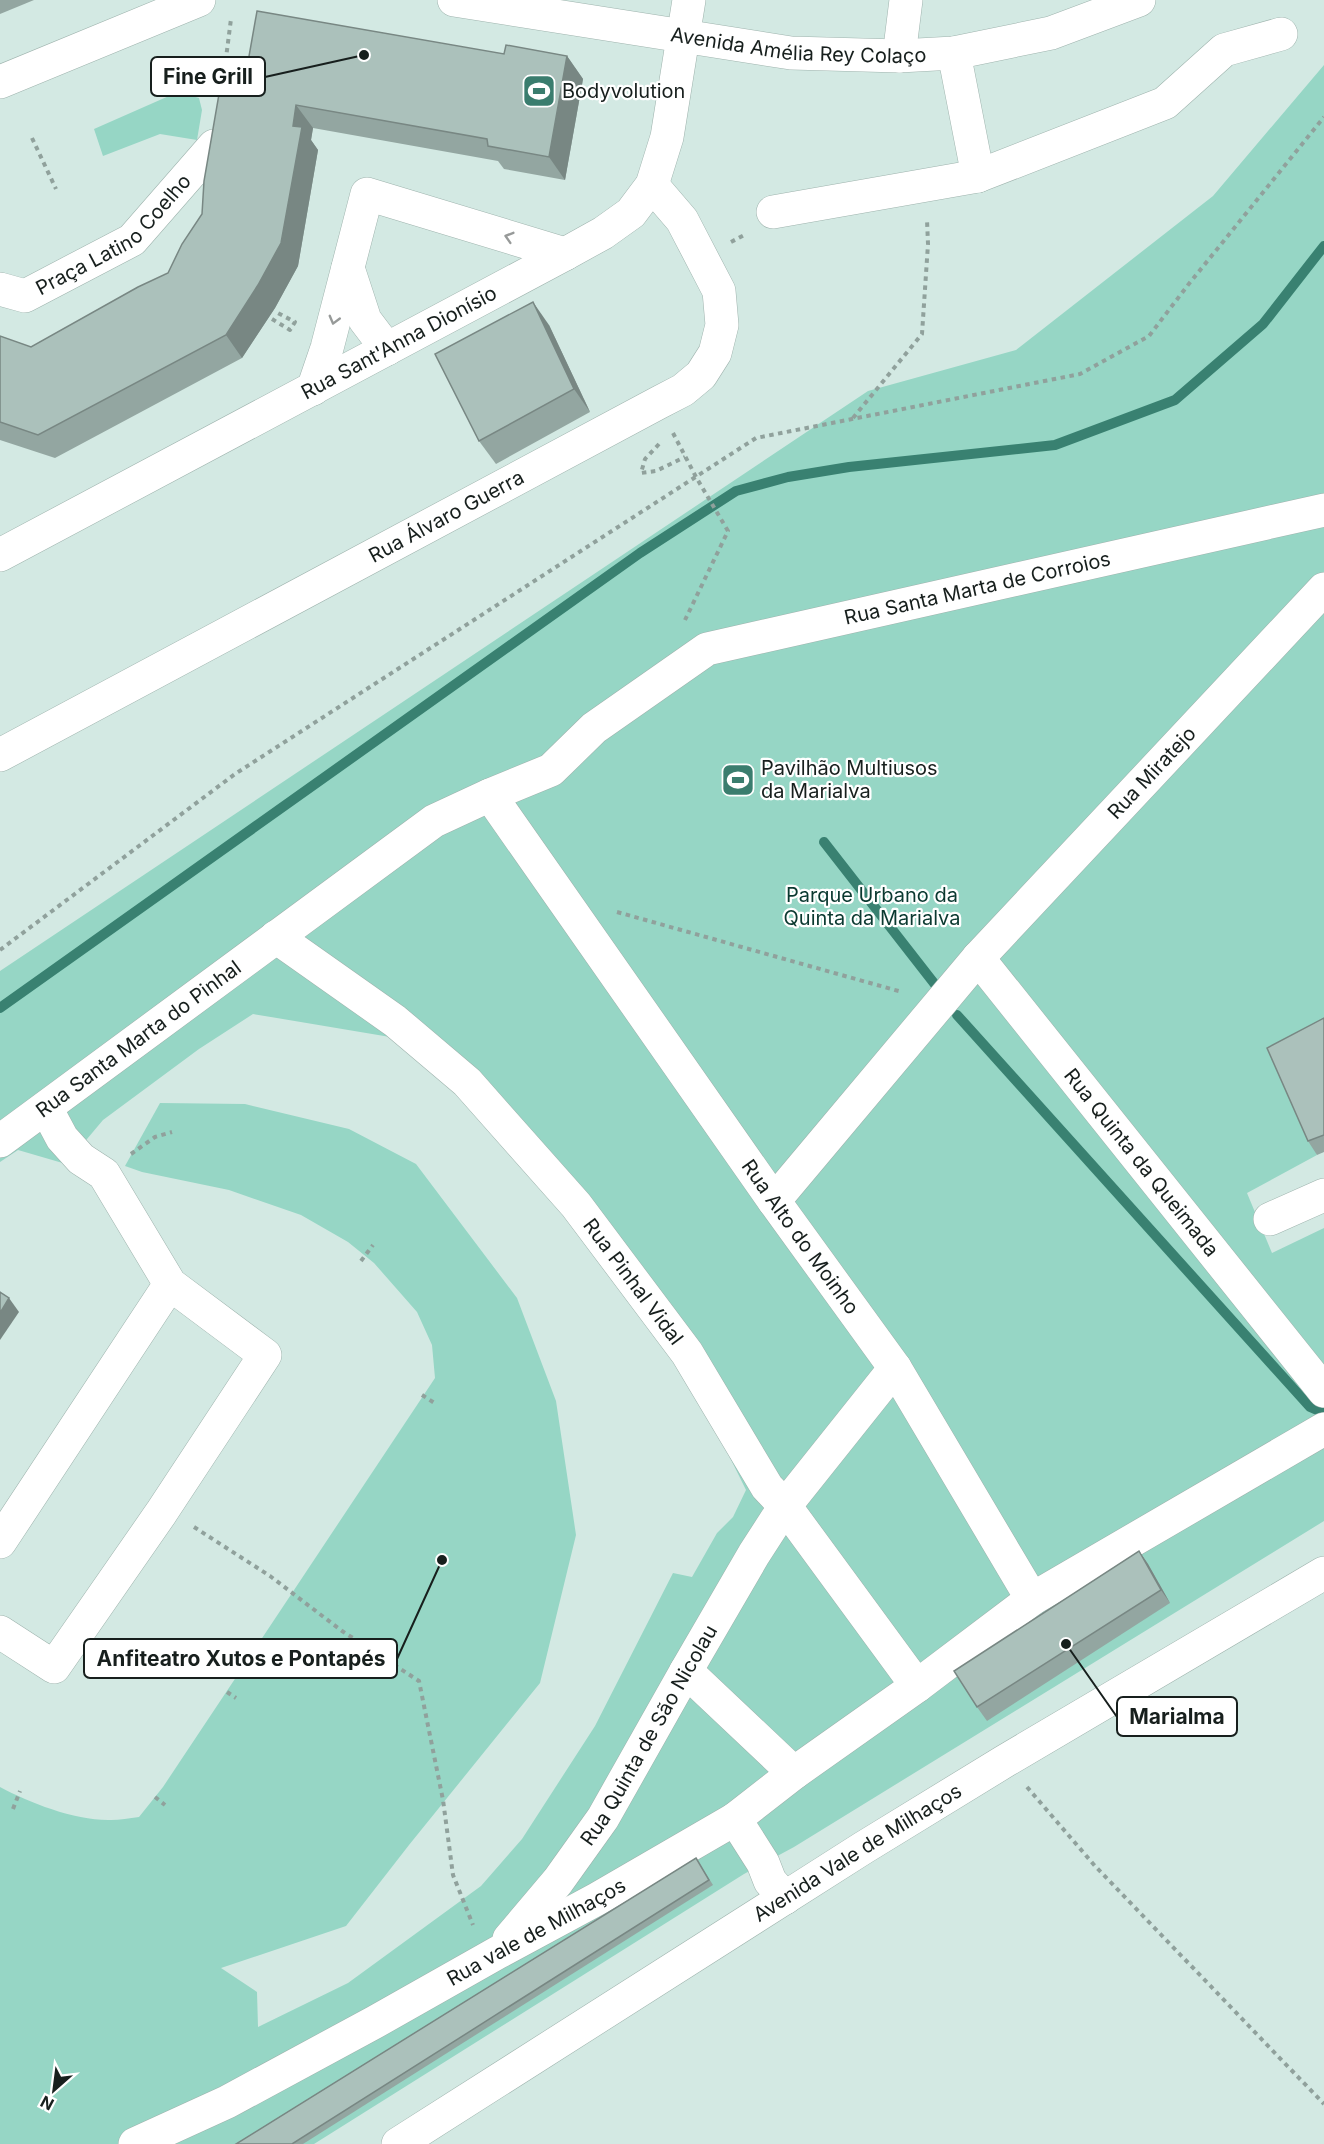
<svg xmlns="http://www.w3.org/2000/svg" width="1324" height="2144" font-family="Inter,sans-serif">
<rect width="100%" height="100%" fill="#d3e9e3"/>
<g fill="#96d6c5">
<path d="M 1324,65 L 1324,1036 L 1276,1061 L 1317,1155 L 1247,1193 L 1272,1253 L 1324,1228 L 1324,1521 L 794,1847 L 744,1874 L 314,2144 L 0,2144 L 0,1787 C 30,1803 76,1821 111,1820 C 120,1820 129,1818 139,1817 L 163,1787 L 435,1378 L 432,1345 L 417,1312 L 374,1263 L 348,1242 L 301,1215 L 229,1190 L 142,1172 L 125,1166 L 160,1103 L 245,1104 L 349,1129 L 416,1164 L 517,1298 L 556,1401 L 576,1535 L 540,1683 L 409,1845 L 346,1926 L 221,1968 L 257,1992 L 258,2027 L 348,1983 L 481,1886 L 522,1839 L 595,1726 L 673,1573 L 692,1577 L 717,1533 L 733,1517 L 746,1490 L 710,1417 L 639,1309 L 528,1169 L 450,1081 L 396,1038 L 253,1014 L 199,1049 L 103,1120 L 66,1164 L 18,1150 L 0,1162 L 0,971 L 868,391 L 1016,350 L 1213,196 Z"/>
<polygon points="178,92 199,98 202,110 197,140 160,134 103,156 94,129"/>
</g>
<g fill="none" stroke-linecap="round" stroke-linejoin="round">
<g stroke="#398171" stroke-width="10">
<polyline points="824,842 937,987"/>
<polyline points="0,1008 640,553 736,491 788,477 849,467 1055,445 1175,400 1263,324 1324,246"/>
<polyline points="957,1015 1310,1407 1324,1413"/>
</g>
<g stroke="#9eb3ad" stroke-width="34">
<g id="minor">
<path id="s1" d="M 454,0 L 791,53 L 899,56 L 954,53 L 1051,33 L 1139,0"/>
<polyline points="954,53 978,176"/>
<polyline points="899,56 906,0"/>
<polyline points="0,82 199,0"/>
<polyline points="773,212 978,176 1165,103 1224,50 1281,34"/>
<polyline points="348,268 365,320 387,349"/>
<path id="s2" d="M 0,289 L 25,296 L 132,240 L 214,146"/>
<polyline points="313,389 327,348 367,194 565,254"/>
<path id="s3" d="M 0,555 L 565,254 L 603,233 L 631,213 L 652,185 L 667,137 L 689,0"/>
<path id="s4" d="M 0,755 L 658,403 L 683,390 L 701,375 L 715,353 L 722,325 L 719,291 L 682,220 L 652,185"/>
<path id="s5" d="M 490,795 L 774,1201 L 895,1368 L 1032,1599"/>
<path id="s6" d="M 276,937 L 395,1021 L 467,1082 L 576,1205 L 687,1353 L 767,1487 L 785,1506 L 917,1686"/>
<path id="s7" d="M 978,958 L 1324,589"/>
<path id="s8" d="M 0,1141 L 434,821 L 490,795 L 551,770 L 594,728 L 707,649 L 1324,510"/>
<path id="s9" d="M 774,1201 L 978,958 L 1324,1391"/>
<polyline points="1270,1219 1324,1195"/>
<polyline points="0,1542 170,1284"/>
<polyline points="0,1632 54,1667 161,1513 265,1355 170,1284 104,1174 81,1159 62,1138 46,1108"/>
<polyline points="686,1671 794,1773"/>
<polyline points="735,1819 763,1863 770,1881 785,1898"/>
<path id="s10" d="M 509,1939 L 558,1881 L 603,1818 L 686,1671 L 754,1554 L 785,1506 L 895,1368"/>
<path id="s11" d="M 135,2144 L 227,2102 L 375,2022 L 497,1953 L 597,1899 L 735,1819 L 794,1773 L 917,1686 L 1032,1599 L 1324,1429"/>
<path id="s12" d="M 398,2144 L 863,1848 L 1005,1761 L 1324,1573"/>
</g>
</g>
<g stroke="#90a19c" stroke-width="4" stroke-dasharray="4.5 4.5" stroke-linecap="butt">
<polyline points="221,97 231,19"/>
<polyline points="32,138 56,189"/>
<polyline points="731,242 746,234"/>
<polyline points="272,319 290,330 295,322 276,312"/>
<polyline points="853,418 922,334 928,244 927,220"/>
<polyline points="673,433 696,477 728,531 685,620"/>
<polyline points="659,444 645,459 641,473 656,471 685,457"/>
<polyline points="617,912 902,992"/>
<polyline points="0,950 235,774 756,438 1080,374 1149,336 1188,285 1324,117"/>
<polyline points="131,1154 155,1137 172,1132"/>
<polyline points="361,1261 373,1245"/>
<polyline points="422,1395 436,1404"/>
<polyline points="194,1527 270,1576 342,1631 419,1681 443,1800 453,1875 473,1925"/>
<polyline points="227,1692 236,1698"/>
<polyline points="1027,1787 1095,1866 1324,2104"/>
<polyline points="155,1797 165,1805"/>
<polyline points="13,1809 20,1791"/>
</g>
<use href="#minor" stroke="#fff" stroke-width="33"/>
</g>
<g fill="#93a6a1">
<polygon points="0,0 34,0 0,14"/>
<polygon points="504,54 567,56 583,79 565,180 504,169 498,161 313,128 311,140 318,150 298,266 275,308 242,358 55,458 0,440 0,336 31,347 168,273 202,214 242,96"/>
<polygon points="549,325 590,412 496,464 479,441"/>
<polygon points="1324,1018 1324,1152 1317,1155 1308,1141"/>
<polygon points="1139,1551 1148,1564 1170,1603 987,1721 977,1707"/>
<polygon points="696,1858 713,1885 303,2144 236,2144"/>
</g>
<g fill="#788783">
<polygon points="567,56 583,79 565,180 549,157"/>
<polygon points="296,105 313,128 311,140 318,150 298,266 275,308 242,358 226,335 293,126"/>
<polygon points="533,302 549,325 590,412 574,389"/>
<polygon points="9,1298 19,1312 0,1340 0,1313"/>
<polygon points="1139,1551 1148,1564 1170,1603 1161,1590"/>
</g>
<g fill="#abc1bb" stroke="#788783" stroke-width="1.5">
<polygon points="257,11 504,54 506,45 567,56 549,157 488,146 487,139 296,105 293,126 302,127 281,243 258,285 226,335 38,435 0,422 0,336 31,347 138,287 168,273 182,244 202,214 204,181 219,94 242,96"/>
<polygon points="533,302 574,389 479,441 435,354"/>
<polygon points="1324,1018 1324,1135 1308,1141 1267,1048"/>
<polygon points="0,1292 9,1298 0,1313"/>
<polygon points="1139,1551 1161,1590 977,1707 954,1671"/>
<polygon points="696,1858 709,1880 292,2144 236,2144"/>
</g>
<defs><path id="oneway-chevron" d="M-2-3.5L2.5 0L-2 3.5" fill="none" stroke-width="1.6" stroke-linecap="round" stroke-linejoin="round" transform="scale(1.5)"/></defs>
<g stroke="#979a99">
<use href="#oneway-chevron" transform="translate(509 237) rotate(-163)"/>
<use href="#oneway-chevron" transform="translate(334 320) rotate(105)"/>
</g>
<defs>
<g id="stadium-square" transform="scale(1.725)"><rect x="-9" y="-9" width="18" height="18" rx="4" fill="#3a7d6e" stroke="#fff"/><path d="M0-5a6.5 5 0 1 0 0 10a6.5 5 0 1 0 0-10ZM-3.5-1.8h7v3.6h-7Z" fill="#fff"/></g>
</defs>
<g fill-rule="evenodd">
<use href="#stadium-square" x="539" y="91"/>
<use href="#stadium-square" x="738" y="780"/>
</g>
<g text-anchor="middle" stroke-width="4.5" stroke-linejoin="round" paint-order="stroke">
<g font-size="20" fill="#171f1d" stroke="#fff">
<text dy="7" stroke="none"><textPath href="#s1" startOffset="348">Avenida Amélia Rey Colaço</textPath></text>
<text dy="7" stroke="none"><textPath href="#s2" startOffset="135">Praça Latino Coelho</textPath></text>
<text dy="7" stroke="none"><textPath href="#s3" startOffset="452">Rua Sant'Anna Dionísio</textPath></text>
<text dy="7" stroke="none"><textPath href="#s4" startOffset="506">Rua Álvaro Guerra</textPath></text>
<text dy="7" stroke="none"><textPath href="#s8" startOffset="1142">Rua Santa Marta de Corroios</textPath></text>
<text dy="7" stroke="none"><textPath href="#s7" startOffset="254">Rua Miratejo</textPath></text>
<text dy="7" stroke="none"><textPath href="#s8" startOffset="172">Rua Santa Marta do Pinhal</textPath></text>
<text dy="7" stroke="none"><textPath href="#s9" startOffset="579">Rua Quinta da Queimada</textPath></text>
<text dy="7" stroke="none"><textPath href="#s5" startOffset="540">Rua Alto do Moinho</textPath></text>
<text dy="7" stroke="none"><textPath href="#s6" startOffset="500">Rua Pinhal Vidal</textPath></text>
<text dy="7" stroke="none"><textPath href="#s10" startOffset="248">Rua Quinta de São Nicolau</textPath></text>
<text dy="7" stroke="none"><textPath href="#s12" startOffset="544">Avenida Vale de Milhaços</textPath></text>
<text dy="7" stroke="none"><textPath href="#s11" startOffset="454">Rua vale de Milhaços</textPath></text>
</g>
<g font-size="20" fill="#171f1d" stroke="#fff" text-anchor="start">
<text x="562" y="98">Bodyvolution</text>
<text x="761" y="775">Pavilhão Multiusos<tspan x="761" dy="23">da Marialva</tspan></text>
</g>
<g font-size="20" fill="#0a3930" stroke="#fff">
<text x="872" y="902">Parque Urbano da<tspan x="872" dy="23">Quinta da Marialva</tspan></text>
</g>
</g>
<path fill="none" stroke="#171f1d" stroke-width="2" d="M364 55L265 77M442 1560L397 1659M1066 1644L1117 1717"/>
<g fill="#171f1d" stroke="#fff" stroke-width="2">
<circle cx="364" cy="55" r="6"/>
<circle cx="442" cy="1560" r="6"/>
<circle cx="1066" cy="1644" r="6"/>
</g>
<g fill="#fff" stroke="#171f1d" stroke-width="2">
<rect x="151" y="57" width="114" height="39" rx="6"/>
<rect x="84" y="1639" width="313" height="39" rx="6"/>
<rect x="1117" y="1697" width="120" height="39" rx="6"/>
</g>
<g font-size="21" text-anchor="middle" font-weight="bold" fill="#171f1d">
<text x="208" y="84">Fine Grill</text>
<text x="241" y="1666">Anfiteatro Xutos e Pontapés</text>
<text x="1177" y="1724">Marialma</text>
</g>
<g transform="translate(54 2090) rotate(208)" stroke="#ffffff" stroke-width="4.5" paint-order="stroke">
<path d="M0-4.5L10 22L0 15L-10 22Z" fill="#171f1d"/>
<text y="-9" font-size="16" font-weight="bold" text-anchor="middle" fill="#171f1d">N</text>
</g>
</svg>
